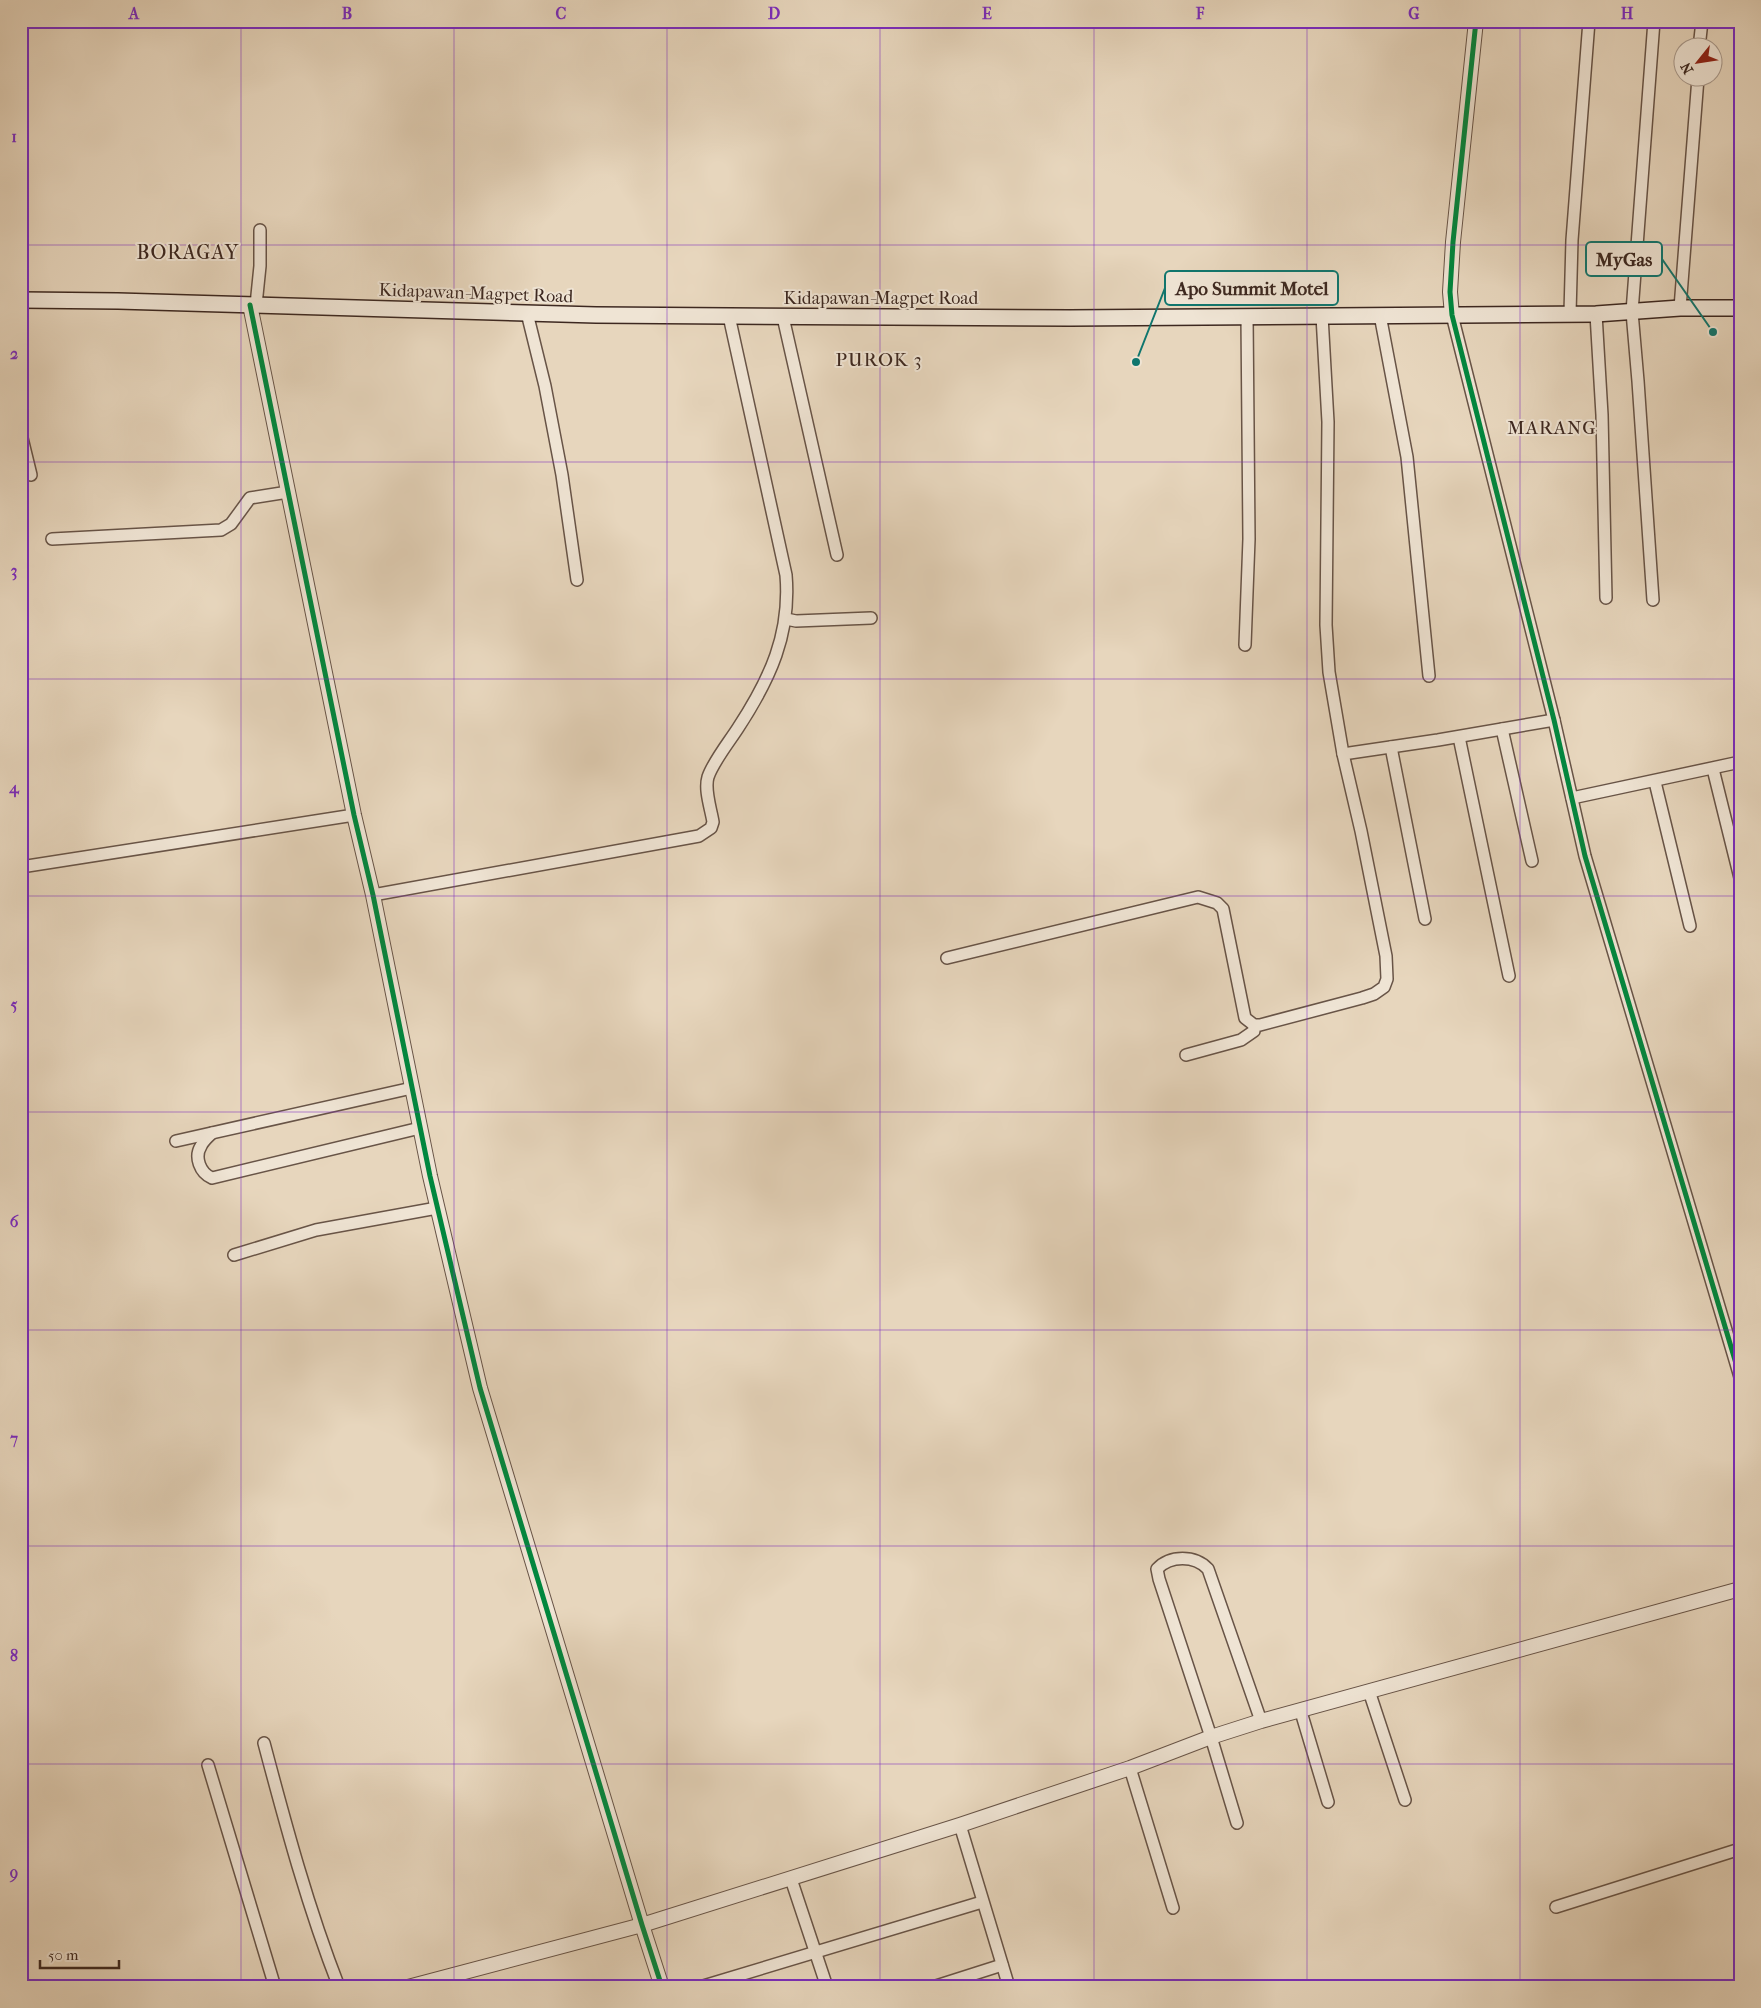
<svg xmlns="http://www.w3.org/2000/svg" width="1761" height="2008" font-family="'IM FELL French Canon',serif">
<rect width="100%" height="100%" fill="#e7d6bd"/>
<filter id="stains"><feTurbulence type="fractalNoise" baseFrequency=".004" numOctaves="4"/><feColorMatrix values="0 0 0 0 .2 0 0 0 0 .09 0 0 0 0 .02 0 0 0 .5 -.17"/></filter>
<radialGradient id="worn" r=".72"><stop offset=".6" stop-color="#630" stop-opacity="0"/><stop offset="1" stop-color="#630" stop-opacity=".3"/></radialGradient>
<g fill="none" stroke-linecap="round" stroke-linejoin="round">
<g stroke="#685447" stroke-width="14">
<g id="minor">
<polyline points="1699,48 1702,21"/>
<polyline points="256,305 260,266 260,230"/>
<polyline points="1680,308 1698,78"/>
<polyline points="527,313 545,386 562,475 577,580"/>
<polyline points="1570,313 1572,240 1589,21"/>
<polyline points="1596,314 1602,415 1606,598"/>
<polyline points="1380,315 1407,457 1429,676"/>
<polyline points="1452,315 1554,720 1585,856 1740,1377"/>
<polyline points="783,317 837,555"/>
<polyline points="21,434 31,475"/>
<polyline points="52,539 221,530 231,524 250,498 288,492"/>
<polyline points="1653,600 1638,381 1632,312 1654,21"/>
<polyline points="786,619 796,621 871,618"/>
<polyline points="1245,645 1249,539 1247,316"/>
<polyline points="1502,729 1532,861"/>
<polyline points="1459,737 1509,976"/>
<polyline points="1391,747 1425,919"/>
<polyline points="1343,754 1438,740 1554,720"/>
<polyline points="1713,769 1740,878"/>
<polyline points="1655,782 1690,926"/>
<polyline points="1572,798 1740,762"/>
<polyline points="21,867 354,815"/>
<path d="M 373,895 L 699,836 L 711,828 L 713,822 C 711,809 704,790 708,777 C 713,762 729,742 738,728 C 770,679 791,634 786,575 L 729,316"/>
<polyline points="947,958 1198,897 1217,903 1223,909 1245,1018 1254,1025 1260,1025 1362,998 1374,994 1384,987 1387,979 1386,956 1361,831 1343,754 1329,672 1326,625 1328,422 1322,316"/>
<polyline points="1186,1055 1241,1040 1254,1031 1254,1025"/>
<path d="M 212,1133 C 208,1137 203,1141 201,1146 C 194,1157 200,1173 212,1178 L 420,1128"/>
<polyline points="176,1141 412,1088"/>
<polyline points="234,1255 316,1230 437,1208"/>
<polyline points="1369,1691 1405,1800"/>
<polyline points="1301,1712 1328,1802"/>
<path d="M 264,1743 C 286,1826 308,1908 339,1987"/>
<polyline points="208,1765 275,1987"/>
<polyline points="1130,1768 1173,1908"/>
<path d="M 1237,1823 L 1211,1737 L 1159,1579 L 1157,1569 C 1170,1555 1195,1555 1208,1569 L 1261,1721"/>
<polyline points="960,1825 1009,1987"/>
<polyline points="791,1879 827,1987"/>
<polyline points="1556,1907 1740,1849"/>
<polyline points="700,1987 982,1902"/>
<polyline points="933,1987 1002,1965"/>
</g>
</g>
<g stroke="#685447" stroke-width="16">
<g id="tertiary">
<polyline points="250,305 354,815 373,895 430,1176 480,1388 642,1925 662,1987"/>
<polyline points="1452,315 1450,292 1453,242 1476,21"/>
<polyline points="408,1987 642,1925 960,1825 1130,1768 1211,1737 1261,1721 1740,1589"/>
</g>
</g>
<g stroke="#3d2820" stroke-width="18">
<polyline id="secondary" points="21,300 118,301 596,315 729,316 1070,318 1596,314 1680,308 1740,308"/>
</g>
<use href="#minor" stroke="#efe4d4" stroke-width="11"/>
<use href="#tertiary" stroke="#efe4d4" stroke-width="14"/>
<use href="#secondary" stroke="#efe4d4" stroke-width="15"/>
<g stroke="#efe4d4" stroke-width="8">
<g id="cycleway">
<polyline points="1476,21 1453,242 1450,292 1452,315 1554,720 1585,856 1740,1377"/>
<polyline points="250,305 354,815 373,895 430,1176 480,1388 642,1925 662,1987"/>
</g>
</g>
<use href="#cycleway" stroke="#00873e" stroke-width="5"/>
</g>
<path fill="none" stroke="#7b2cbf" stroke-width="1" stroke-opacity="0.55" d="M 241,21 L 241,1987M 454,21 L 454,1987M 667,21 L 667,1987M 880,21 L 880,1987M 1094,21 L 1094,1987M 1307,21 L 1307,1987M 1520,21 L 1520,1987M 21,245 L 1740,245M 21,462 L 1740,462M 21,679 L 1740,679M 21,896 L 1740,896M 21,1112 L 1740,1112M 21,1330 L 1740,1330M 21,1546 L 1740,1546M 21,1764 L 1740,1764"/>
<g text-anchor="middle" stroke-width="4" stroke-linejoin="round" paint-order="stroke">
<g font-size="18" fill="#3d2820" stroke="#efe4d4">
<text transform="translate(476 293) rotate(2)" y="6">Kidapawan-Magpet Road</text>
<text x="881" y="304">Kidapawan-Magpet Road</text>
</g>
<g font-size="19" letter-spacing="1" fill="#3d2820" stroke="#efe4d4">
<text x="879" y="366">PUROK 3</text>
<text x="1552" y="434">MARANG</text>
</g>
<g font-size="20" letter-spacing="1" fill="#3d2820" stroke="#efe4d4">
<text x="188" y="259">BORAGAY</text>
</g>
</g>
<path fill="none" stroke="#0f766e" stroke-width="2" d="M1713 332L1662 259M1136 362L1165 288"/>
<g fill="#0f766e" stroke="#efe4d4" stroke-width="2">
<circle cx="1713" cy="332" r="5"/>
<circle cx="1136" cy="362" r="5"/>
</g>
<g fill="#efe4d4" stroke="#0f766e" stroke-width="2">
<rect x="1586" y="242" width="76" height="34" rx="5"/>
<rect x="1165" y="271" width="173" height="34" rx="5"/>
</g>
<g font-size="19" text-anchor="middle" font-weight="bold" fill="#3d2820">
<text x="1624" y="266">MyGas</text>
<text x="1252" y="295">Apo Summit Motel</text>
</g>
<rect width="1761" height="2008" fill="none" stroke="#e7d6bd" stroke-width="55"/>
<g transform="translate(1698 62) rotate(240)"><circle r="24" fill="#efe4d4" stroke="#a8998c"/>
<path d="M0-4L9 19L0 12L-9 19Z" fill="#8f2418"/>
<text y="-8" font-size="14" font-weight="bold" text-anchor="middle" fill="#3d2820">N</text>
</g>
<path d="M40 1960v8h79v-8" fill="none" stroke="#3d2820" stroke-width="2.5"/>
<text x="48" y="1960" font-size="15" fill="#3d2820" stroke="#efe4d4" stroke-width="4" paint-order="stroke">50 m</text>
<rect x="28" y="28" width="1706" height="1952" fill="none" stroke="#7b2cbf" stroke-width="2"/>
<g font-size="16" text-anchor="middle" font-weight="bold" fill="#7b2cbf">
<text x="134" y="19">A</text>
<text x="347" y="19">B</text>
<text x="561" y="19">C</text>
<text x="774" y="19">D</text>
<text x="987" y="19">E</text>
<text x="1200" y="19">F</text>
<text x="1414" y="19">G</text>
<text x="1627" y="19">H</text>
<text x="14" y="142">1</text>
<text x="14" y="359">2</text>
<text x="14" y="576">3</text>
<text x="14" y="793">4</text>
<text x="14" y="1010">5</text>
<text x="14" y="1227">6</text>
<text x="14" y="1444">7</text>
<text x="14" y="1661">8</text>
<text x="14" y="1878">9</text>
</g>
<rect width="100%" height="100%" filter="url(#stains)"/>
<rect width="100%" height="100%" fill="url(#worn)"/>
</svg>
